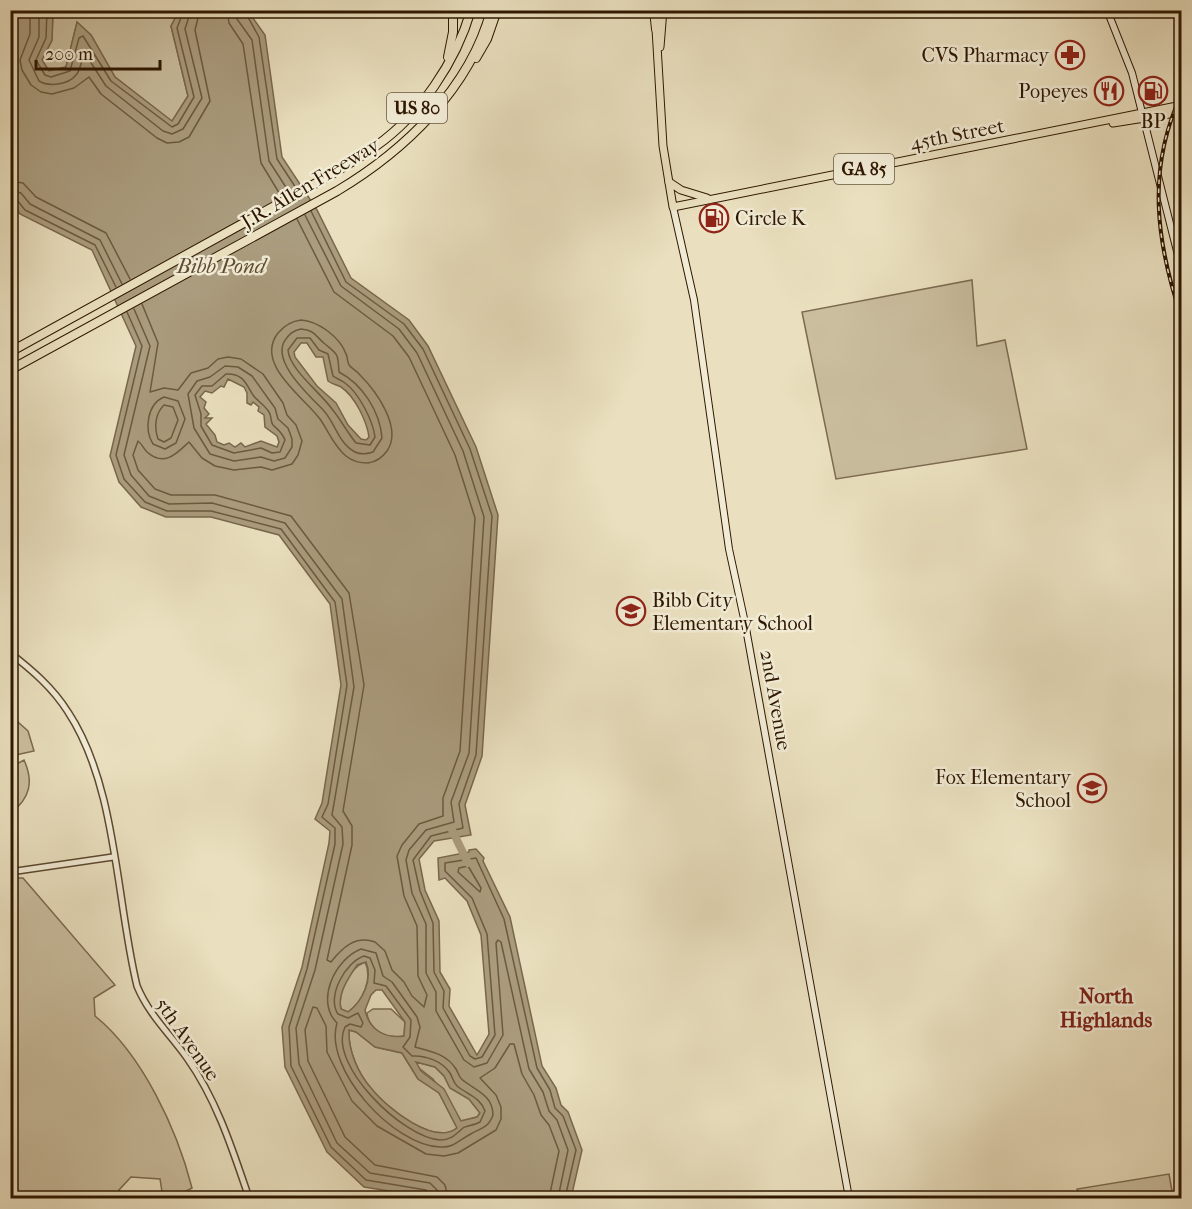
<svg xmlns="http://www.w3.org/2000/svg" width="1192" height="1209" font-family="'IM FELL French Canon',serif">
<rect width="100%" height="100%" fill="#eae0bf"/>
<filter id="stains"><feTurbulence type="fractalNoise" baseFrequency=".00333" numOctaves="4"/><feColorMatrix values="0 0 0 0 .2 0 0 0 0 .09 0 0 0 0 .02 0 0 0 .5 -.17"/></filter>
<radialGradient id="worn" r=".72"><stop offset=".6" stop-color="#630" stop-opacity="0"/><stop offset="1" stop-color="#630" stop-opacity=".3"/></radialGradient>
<g fill="#cabe9f" stroke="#7c6a50" stroke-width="1.5">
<polygon points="53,11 179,11 171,26 188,96 172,122 115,77 91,35 77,23 66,67 49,71 42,60 52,40"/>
<polygon points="972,280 977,346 1005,340 1027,449 836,479 802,312"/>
<polygon points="10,715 28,731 34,751 11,756"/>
<path d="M 24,760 C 34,782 30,798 11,813 L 11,767 Z"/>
<path d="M 11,878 L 23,878 L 115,985 L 94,998 L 95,1016 C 142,1054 177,1129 192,1188 L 179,1195 L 163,1198 L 160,1179 L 131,1177 L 119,1190 L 122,1198 L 11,1198 Z"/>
<path d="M 365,962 C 373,979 363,1001 348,1012 L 341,1009 C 337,992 350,968 365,962 Z"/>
<path d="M 373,1009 L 391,1009 L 405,1022 L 404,1036 C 387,1039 369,1031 367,1013 Z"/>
<path d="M 349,1030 L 356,1032 L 375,1047 L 402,1053 L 418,1079 L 439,1093 L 457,1128 C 434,1146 387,1108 371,1089 C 358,1073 348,1050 349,1030 Z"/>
<polygon points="416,1062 435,1067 444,1076 450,1088 469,1099 480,1113 477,1117 461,1121 433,1079 415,1065"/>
<polygon points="1169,1174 1172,1191 1181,1195 1181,1198 1079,1198 1077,1189"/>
</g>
<path fill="#aa9c7e" stroke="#78674c" stroke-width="1.5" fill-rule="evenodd" d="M 11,11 L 53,11 L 52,40 L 42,60 L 49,71 L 66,67 L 77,22 L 91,35 L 115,77 L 172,121 L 188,96 L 171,26 L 179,11 L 248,11 L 265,35 L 282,157 L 317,210 L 351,278 L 409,320 L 428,346 L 476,447 L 498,515 L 482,756 L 465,805 L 471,835 L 434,841 L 419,859 L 425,890 L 439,921 L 440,972 L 450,989 L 449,1006 L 477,1055 L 489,1034 L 481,935 L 467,901 L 445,878 L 439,880 L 438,858 L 469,852 L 469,850 L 476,849 L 484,858 L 483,861 L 510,917 L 542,1066 L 556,1088 L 561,1105 L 568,1112 L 582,1150 L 571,1198 L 434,1198 L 364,1187 L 327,1152 L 285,1067 L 282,1027 L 302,967 L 329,843 L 330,831 L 315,819 L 322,803 L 341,685 L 330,604 L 279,535 L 211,517 L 166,517 L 141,507 L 119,482 L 110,456 L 136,346 L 92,250 L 20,214 L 11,200 ZM 301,343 L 307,343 L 316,357 L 323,357 L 328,381 C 332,384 337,385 341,387 C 355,396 367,422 369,437 L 366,440 L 361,439 L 348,425 L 336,403 L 317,386 L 295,357 L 294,352 ZM 228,379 L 244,387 L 247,393 L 247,403 L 251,405 L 253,402 L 259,407 L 258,411 L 264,415 L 265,427 L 277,436 L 279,442 L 277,447 L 261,441 L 245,447 L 241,443 L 235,447 L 229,443 L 224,445 L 217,442 L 215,435 L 206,424 L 212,418 L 205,418 L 209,414 L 204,408 L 206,402 L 200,397 L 205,391 L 212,393 L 221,386 L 224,387 ZM 366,962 C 373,979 363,1001 348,1012 L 341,1009 C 337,994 349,977 357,965 ZM 376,990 L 382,990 L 405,1022 L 404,1036 C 384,1039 369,1029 365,1010 L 371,995 ZM 349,1030 L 356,1032 L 375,1047 L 402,1053 L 418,1079 L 439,1093 L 457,1128 C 434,1146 387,1108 372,1089 C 358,1074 348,1050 349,1030 ZM 416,1062 L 435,1067 L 444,1076 L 450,1088 L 469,1099 L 480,1113 L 477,1117 L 461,1121 L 444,1089 L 421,1071 Z"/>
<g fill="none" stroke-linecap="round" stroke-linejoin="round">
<g stroke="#6c5a3f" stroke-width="1.5">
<polyline points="30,10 30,34 20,60 22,70 31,85 41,92 52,94 74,88 89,77 101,94 157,138 167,143 179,142 189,137 210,101 195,30 200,10"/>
<path d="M 39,10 L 39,37 L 29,60 L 39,81 C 49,87 68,85 76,75 C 80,71 81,63 83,57 L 86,55 L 106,86 L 163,131 L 172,134 L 183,129 L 202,98 L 185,29 L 191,10"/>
<polyline points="47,10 46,38 36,60 45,75 51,77 70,71 79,38 83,36 111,81 172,127 178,124 194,97 177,28 184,10"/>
<polyline points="227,10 229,23 243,44 261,163 281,196"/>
<polyline points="236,10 237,19 252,40 269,161 289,192"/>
<polyline points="244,10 259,37 277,159 296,188"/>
<polyline points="10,181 23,183 36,197 106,233 130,279"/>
<polyline points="10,190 21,193 30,204 100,240 122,284"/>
<polyline points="10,198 17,200 25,210 95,245 116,287"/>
<polyline points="311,211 346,282 404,324 423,349 470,449 492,516 476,755 459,804 463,828 431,836 413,860 420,891 433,923 434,972 444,991 443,1008 470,1056 475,1059 482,1057 495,1035 487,934 472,898 445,871 445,863 476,858 504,919 537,1068 550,1090 555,1108 563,1116 576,1150 565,1198"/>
<polyline points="305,215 341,286 399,329 417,353 463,451 484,517 469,753 451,802 454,822 426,830 409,850 406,860 412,893 426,924 426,973 436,992 436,1011 464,1060 474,1067 487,1063 503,1035 496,943 498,940 501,942 529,1069 543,1092 549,1111 557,1120 568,1150 558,1198"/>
<path d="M 142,304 L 158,343 L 150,392 L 164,388 L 178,390 L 191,373 L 208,368 L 218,359 L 228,357 L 241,359 L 263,374 L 283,403 L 287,415 L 296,425 L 302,441 L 298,455 L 292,464 L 272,470 L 261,467 L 234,470 L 215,466 L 202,458 L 189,442 C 178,452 165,468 147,452 C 143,448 142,444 138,441 L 133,455 L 138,470 L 155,489 L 171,495 L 215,495 L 291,516 L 349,593 L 364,685 L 343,811 L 352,826 L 352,845 L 327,960 L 331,962 C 342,948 355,935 375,942 L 385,951 L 392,970 L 404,982 L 412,996 L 424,1007 L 427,995 L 418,976 L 417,926 L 404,896 L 397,856 L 402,845 L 419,824 L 443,816 L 443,798 L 460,751 L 475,518 L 455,455 L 409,357 L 393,336 L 334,292 L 297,219"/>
<polyline points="134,309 150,346 124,455 131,475 149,496 169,504 212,503 285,523 342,599 354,687 332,815 342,827 343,844 315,970 296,1028 299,1064 337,1143 370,1173 430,1183 437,1190 439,1198"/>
<polyline points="127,312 142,346 116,455 124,479 145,502 167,511 211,511 281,529 335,602 347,685 328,804 322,817 335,828 335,844 307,969 289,1027 291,1066 331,1147 366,1180 426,1190 431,1198"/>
<path d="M 301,320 C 318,321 340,337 346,354 C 348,357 347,364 350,366 C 352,369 357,371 360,375 C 376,391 403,428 387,451 C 382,458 375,462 368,463 C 360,463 352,461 346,456 C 334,446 329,432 320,419 C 304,397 254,364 278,333 C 284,326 292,321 301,320 Z"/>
<path d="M 301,329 C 315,330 315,336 325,344 C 338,355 338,353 339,372 C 362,384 380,411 382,438 L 373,452 C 367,454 361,455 355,452 C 339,444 335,423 324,411 C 310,396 269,360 286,339 C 290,333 295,330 301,329 Z"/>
<path d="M 297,338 L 310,338 L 319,350 L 328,354 L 333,376 C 337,379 341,380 345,383 C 359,393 373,421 375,437 L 370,445 L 356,443 C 347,432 341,420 332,409 C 321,393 289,369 288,350 Z"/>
<polygon points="225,366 238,367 252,376 275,408 278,419 288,428 292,439 292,447 285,458 274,461 261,457 234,461 210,454 194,428 188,394 197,381 210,377"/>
<path d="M 226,374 C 243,373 246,384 253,395 C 257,401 265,405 269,412 C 272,416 270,421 273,425 C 278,430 282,432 285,440 L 280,452 L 272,453 L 261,448 L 234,453 L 212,445 L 201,426 L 201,414 L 195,395 L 202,386 L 212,386 Z"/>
<path d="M 164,397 L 178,401 L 185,419 L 176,443 L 165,449 L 153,444 C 144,430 147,404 164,397 Z"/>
<path d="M 164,405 L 173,407 L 178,420 L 171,438 L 164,442 L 158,439 C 154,427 155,414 164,405 Z"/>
<polygon points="468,866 481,888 480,892 458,872 459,868"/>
<path d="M 361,949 L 376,953 L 383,976 L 392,982 L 417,1017 L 420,1027 L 415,1047 C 430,1051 447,1054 456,1069 C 459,1074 459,1078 464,1081 C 477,1091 493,1096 493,1115 C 488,1129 480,1128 469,1135 C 459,1140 454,1148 440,1147 C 394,1146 323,1069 337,1023 C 315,1001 335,959 361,949 Z"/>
<path d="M 364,956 L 370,958 L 375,970 L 374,983 L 386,986 L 411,1020 L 410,1037 L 403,1047 L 412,1056 C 425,1055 442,1061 450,1073 C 453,1078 453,1082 457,1086 C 468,1095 480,1097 485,1111 L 480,1122 C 475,1125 466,1126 463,1128 C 455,1135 451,1140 440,1140 C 403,1138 327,1064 345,1027 L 350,1024 L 361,1027 L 363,1023 L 358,1013 L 348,1018 L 338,1014 C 326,996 346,962 364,956 Z"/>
<polyline points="448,1198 445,1185 437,1177 375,1165 345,1137 308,1061 305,1030 313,1007 317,1008 326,1026 327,1052 352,1101 377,1126 426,1154 444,1156 458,1153 496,1130 501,1119 501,1107 496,1095 480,1078 495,1068 510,1044 514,1044 522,1074 534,1095 541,1115 549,1125 559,1151 549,1198"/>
</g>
<g stroke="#78674c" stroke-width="1.5">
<polyline points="10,229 13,210"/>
<polyline points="10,307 14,329 10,338"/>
</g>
<polyline stroke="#aa9c7e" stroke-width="8" points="452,830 468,863"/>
<g stroke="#5d4930" stroke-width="8">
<g id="tertiary">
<path d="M 10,653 C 32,670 53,688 68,712 C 117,786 116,900 137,986 C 149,1015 170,1034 187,1058 C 217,1100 233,1151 249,1198"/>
<polyline points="10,872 113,857"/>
</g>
</g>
<g stroke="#2e1700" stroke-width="8">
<g id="secondary">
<polyline points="1107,10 1132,73 1182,271"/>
<polyline points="673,207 694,300 729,549 745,623 849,1198"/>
</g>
</g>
<g stroke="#2e1700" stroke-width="9">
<g id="primary">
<polyline points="656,29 663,146 673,207 1182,105"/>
<polyline points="660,47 663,10"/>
<polyline points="1113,123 1182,112"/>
<polyline points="669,182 681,190 707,198"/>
</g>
</g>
<g stroke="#2e1700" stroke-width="10">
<g id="motorway">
<polyline points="654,10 656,29"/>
<polyline points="448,57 453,32 453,10"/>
<polyline points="476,58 487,39 497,10"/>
<path d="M 10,352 L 329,176 C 345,166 361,157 376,146 C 420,115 456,62 471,10"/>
<path d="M 10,370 L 337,191 C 404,151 470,89 491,10"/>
</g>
</g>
<use href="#tertiary" stroke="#f1ebd5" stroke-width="5"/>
<use href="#secondary" stroke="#f1ebd5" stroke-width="6"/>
<use href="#primary" stroke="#eae0bf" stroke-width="7"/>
<use href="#motorway" stroke="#eae0bf" stroke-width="8"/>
<g stroke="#2e1700" stroke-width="4">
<path id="rail" d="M 1182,93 C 1146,169 1156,242 1182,319"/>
</g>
<use href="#rail" stroke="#f1ebd5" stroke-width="1.5" stroke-dasharray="4.5" stroke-linecap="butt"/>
</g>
<defs>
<g id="pharmacy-ring" transform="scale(1.5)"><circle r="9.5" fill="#f1ebd5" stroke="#8f2418" stroke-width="1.5"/><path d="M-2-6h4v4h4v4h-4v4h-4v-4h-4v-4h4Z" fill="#8f2418"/></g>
<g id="restaurant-ring" transform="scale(1.5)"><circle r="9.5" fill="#f1ebd5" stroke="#8f2418" stroke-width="1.5"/><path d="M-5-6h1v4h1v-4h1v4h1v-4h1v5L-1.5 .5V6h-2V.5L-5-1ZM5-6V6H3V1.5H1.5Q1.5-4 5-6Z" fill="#8f2418"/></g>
<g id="fuel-ring" transform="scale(1.5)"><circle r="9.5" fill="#f1ebd5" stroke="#8f2418" stroke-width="1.5"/><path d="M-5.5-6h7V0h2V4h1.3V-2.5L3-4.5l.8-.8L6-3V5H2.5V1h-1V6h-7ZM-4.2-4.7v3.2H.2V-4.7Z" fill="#8f2418"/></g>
<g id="school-ring" transform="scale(1.5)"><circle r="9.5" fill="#f1ebd5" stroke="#8f2418" stroke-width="1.5"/><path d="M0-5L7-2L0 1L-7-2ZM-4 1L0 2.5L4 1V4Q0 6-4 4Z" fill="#8f2418"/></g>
</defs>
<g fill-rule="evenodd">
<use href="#pharmacy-ring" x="1070" y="55"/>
<use href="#restaurant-ring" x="1109" y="91"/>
<use href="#fuel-ring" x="1153" y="91"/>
<use href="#fuel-ring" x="714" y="218"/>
<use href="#school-ring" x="631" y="611"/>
<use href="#school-ring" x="1092" y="788"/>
</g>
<g text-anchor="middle" stroke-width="5" stroke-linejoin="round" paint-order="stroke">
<g fill="#f1ebd5" stroke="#685740" stroke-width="1.5">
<rect x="387" y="93" width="60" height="30" rx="4.5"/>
<rect x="834" y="154" width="60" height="30" rx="4.5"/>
</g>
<g font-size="18" font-weight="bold" fill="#2e1700">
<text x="417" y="114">US 80</text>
<text x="864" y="175">GA 85</text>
</g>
<g font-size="20" fill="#2e1700" stroke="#f1ebd5" text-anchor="end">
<text x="1049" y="62">CVS Pharmacy</text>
<text x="1088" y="98">Popeyes</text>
<text x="1153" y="128" text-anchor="middle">BP</text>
<text x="735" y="225" text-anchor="start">Circle K</text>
<text x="652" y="607" text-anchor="start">Bibb City<tspan x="652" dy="23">Elementary School</tspan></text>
<text x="1071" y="784">Fox Elementary<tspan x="1071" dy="23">School</tspan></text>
</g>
<g font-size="20" fill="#2e1700" stroke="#f1ebd5">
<text transform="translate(957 134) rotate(-11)" y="7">45th Street</text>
<text transform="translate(310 183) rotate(-31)" y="7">J.R. Allen Freeway</text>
<text transform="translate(776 700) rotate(80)" y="7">2nd Avenue</text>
<text transform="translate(188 1039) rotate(55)" y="7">5th Avenue</text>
</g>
<g font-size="21" font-style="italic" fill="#604c32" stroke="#f1ebd5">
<text x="221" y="273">Bibb Pond</text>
</g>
<g font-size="21" font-weight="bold" fill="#7a1f14" stroke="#f1ebd5">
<text x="1106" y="1003">North<tspan x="1106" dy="24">Highlands</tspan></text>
</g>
</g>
<rect width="1192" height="1209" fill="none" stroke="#eae0bf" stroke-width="36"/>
<rect x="12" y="12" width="1168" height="1185" fill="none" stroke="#2e1700" stroke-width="3"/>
<rect x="18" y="18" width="1156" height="1173" fill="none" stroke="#2e1700" stroke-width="1.5"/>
<path d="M36 60v9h124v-9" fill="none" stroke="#2e1700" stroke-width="3"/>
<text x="45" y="60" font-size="18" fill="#2e1700" stroke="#f1ebd5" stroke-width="4.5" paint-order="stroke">200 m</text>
<rect width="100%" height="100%" filter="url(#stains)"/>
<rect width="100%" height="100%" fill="url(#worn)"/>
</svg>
